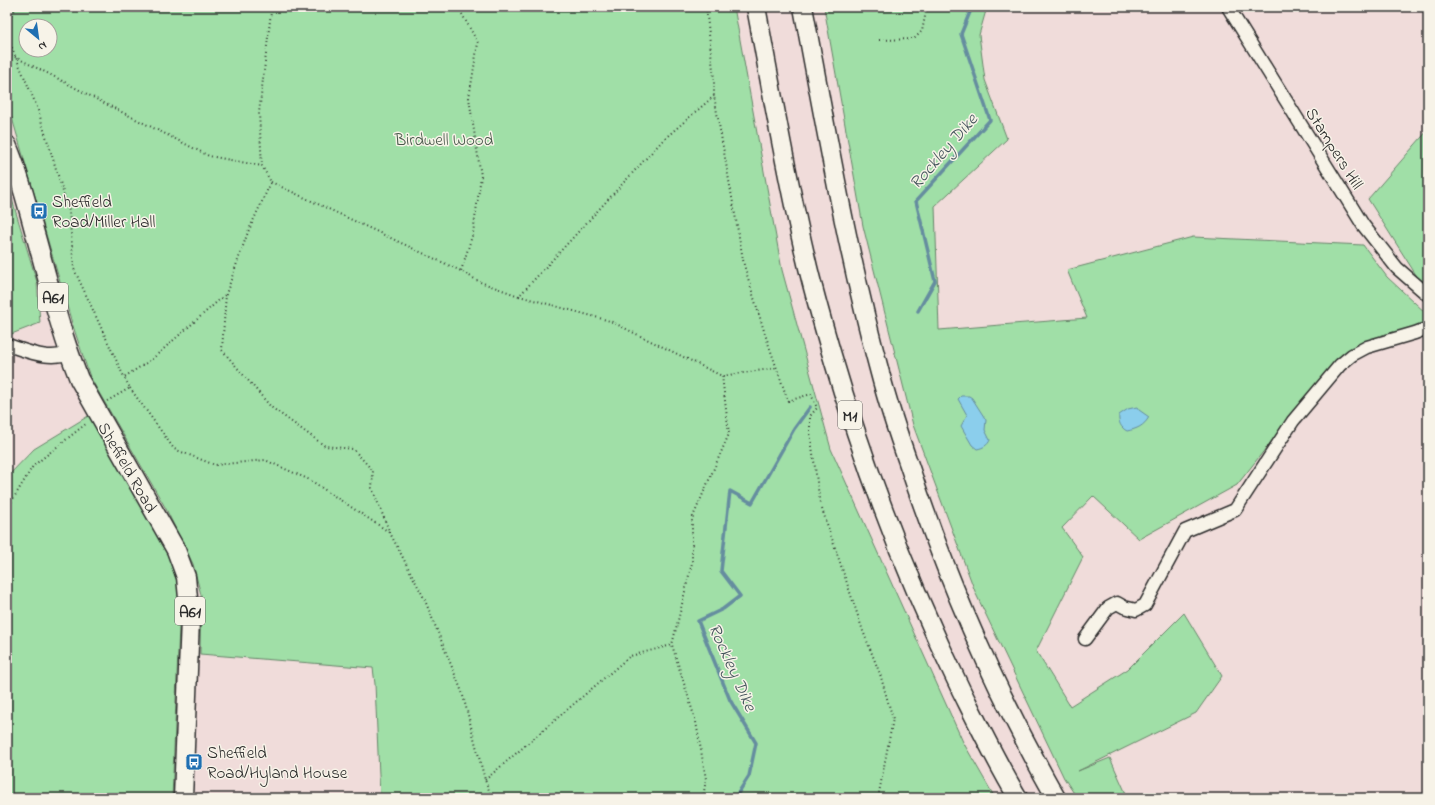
<svg xmlns="http://www.w3.org/2000/svg" width="1435" height="805" font-family="'Indie Flower',sans-serif">
<rect width="100%" height="100%" fill="#f0dcda"/>
<filter id="ink" filterUnits="userSpaceOnUse"><feTurbulence type="fractalNoise" baseFrequency=".025" numOctaves="2"/><feDisplacementMap in="SourceGraphic" scale="8" xChannelSelector="R" yChannelSelector="G"/><feConvolveMatrix kernelMatrix="1 2 1 2 8 2 1 2 1" color-interpolation-filters="sRGB"/></filter>
<g filter="url(#ink)">
<g fill="#a0dfa7" stroke="#668569" fill-rule="evenodd">
<path d="M 7,7 L 734,7 L 782,270 L 831,449 L 963,742 L 995,798 L 380,798 L 375,684 L 373,668 L 200,654 L 201,595 L 193,564 L 165,507 L 90,377 L 72,323 L 12,118 L 7,110 ZM 26,26 L 50,26 L 50,50 L 26,50 Z"/>
<polygon points="824,7 987,7 979,35 985,80 1007,139 935,206 939,330 1087,318 1067,270 1193,237 1363,245 1387,277 1428,315 1428,322 1408,332 1372,341 1296,410 1237,485 1139,539 1093,496 1062,528 1083,557 1036,651 1070,706 1128,669 1184,613 1222,676 1196,713 1078,771 1110,758 1128,798 1077,798 1064,778 976,594 913,425 863,226"/>
<polygon points="1428,130 1428,285 1418,278 1368,199"/>
<polygon points="7,183 37,282 40,323 9,335 7,334"/>
<polygon points="90,415 167,551 179,588 179,625 172,798 7,798 7,477 34,449"/>
</g>
<g fill="#8bceec" stroke="#658d9f">
<path d="M 961,396 L 969,396 L 972,398 L 986,420 L 985,430 L 990,440 C 988,445 983,448 977,449 L 972,445 L 961,426 L 967,415 L 958,399 Z"/>
<path d="M 1137,407 L 1139,410 L 1149,417 C 1144,426 1137,429 1127,431 C 1121,428 1118,422 1119,415 L 1128,409 Z"/>
</g>
<g fill="none" stroke-linecap="round" stroke-linejoin="round">
<g stroke="#658d9f" stroke-width="3.5">
<polyline points="918,311 935,281 916,201 990,120 961,34 972,7"/>
<polyline points="735,798 749,776 756,743 730,700 698,621 723,609 740,596 721,571 730,491 752,503 794,429 810,407"/>
</g>
<g stroke="#2b2b2b" stroke-width="15">
<g id="minor">
<polyline points="1228,7 1363,225 1397,268 1428,295"/>
<path d="M 7,345 C 28,351 47,361 69,353"/>
<polyline points="1085,639 1108,608 1117,603 1124,607 1136,610 1145,605 1185,531 1235,510 1293,421 1340,365 1352,355 1367,347 1415,333 1428,328"/>
</g>
</g>
<g stroke="#2b2b2b" stroke-width="21">
<g id="highway">
<path d="M 756,7 C 772,91 786,176 806,259 C 813,290 822,321 831,352 C 865,469 908,581 961,690 C 979,726 997,763 1018,798"/>
<path d="M 803,7 C 826,129 847,252 880,373 C 888,404 898,434 909,465 C 947,580 996,692 1056,798"/>
<path d="M 7,145 C 19,172 26,201 34,230 C 48,280 60,331 79,379 L 176,550 L 186,577 L 190,619 L 183,798"/>
</g>
</g>
<g stroke="#2b2b2b" stroke-width="2" stroke-dasharray="1 3" stroke-linecap="butt">
<polyline points="17,7 8,19 9,41 37,107 69,211 74,269 124,377"/>
<polyline points="274,7 271,12 259,113 262,166 271,182 248,232 226,294 222,350 271,407 325,446 353,449 373,471 372,488 390,533 424,598 462,692 485,780 492,798"/>
<polyline points="458,7 478,43 469,98 481,176 473,233 461,271"/>
<polyline points="706,7 714,79 714,96 744,265 765,334 788,401 811,394 817,408 810,416 810,432 820,503 863,631 880,674 893,719 878,798"/>
<polyline points="879,40 914,39 922,31 927,7"/>
<polyline points="7,55 15,57 53,76 100,101 209,156 262,166"/>
<polyline points="271,182 461,271 480,282 519,296 663,140 714,96"/>
<polyline points="519,296 610,321 722,376 777,368"/>
<polyline points="130,388 174,449 215,465 265,460 310,480 389,532"/>
<polyline points="107,401 130,388 124,377 151,360 226,294"/>
<polyline points="7,509 33,466 87,423"/>
<polyline points="485,780 630,656 672,645"/>
<polyline points="703,798 706,779 696,722 672,645 692,563 692,519 729,434 722,376"/>
</g>
<use href="#minor" stroke="#f7f3e8" stroke-width="12"/>
<use href="#highway" stroke="#f7f3e8" stroke-width="18"/>
</g>
</g>
<defs>
<g id="bus-square" transform="scale(0.9)"><rect x="-9" y="-9" width="18" height="18" rx="4" fill="#1f6fb2" stroke="#f7f3e8"/><path d="M-5-6H5V4H4V6H2V4H-2V6H-4V4H-5ZM-3.5-4V0h7V-4ZM-3.5 1.2v1.5H-2V1.2ZM2 1.2v1.5H3.5V1.2Z" fill="#fff"/></g>
</defs>
<g fill-rule="evenodd">
<use href="#bus-square" x="39" y="211"/>
<use href="#bus-square" x="194" y="762"/>
</g>
<g text-anchor="middle" stroke-width="3" stroke-linejoin="round" paint-order="stroke">
<g fill="#f7f3e8" stroke="#686764" stroke-width="1">
<rect x="38" y="283" width="30" height="28" rx="3"/>
<rect x="838" y="401" width="24" height="28" rx="3"/>
<rect x="175" y="597" width="30" height="28" rx="3"/>
</g>
<g font-size="16" font-weight="bold" fill="#2b2b2b">
<text x="53" y="303">A61</text>
<text x="850" y="421">M1</text>
<text x="190" y="617">A61</text>
</g>
<g font-size="17" fill="#48584a" stroke="#f7f3e8">
<text x="444" y="145">Birdwell Wood</text>
</g>
<g font-size="17" fill="#2b2b2b" stroke="#f7f3e8">
<text transform="translate(1335 148) rotate(58)" y="6">Stampers Hill</text>
<text transform="translate(128 467) rotate(60)" y="6">Sheffield Road</text>
</g>
<g font-size="17" fill="#2b2b2b" stroke="#f7f3e8" text-anchor="start">
<text x="52" y="207">Sheffield<tspan x="52" dy="20">Road/Miller Hall</tspan></text>
<text x="207" y="758">Sheffield<tspan x="207" dy="20">Road/Hyland House</tspan></text>
</g>
<g font-size="18" font-style="italic" fill="#43545b" stroke="#f7f3e8">
<text transform="translate(943 151) rotate(-49)" y="6">Rockley Dike</text>
<text transform="translate(733 667) rotate(66)" y="6">Rockley Dike</text>
</g>
</g>
<rect width="1435" height="805" fill="none" stroke="#f7f3e8" stroke-width="24"/>
<rect x="12" y="12" width="1411" height="781" fill="none" stroke="#2b2b2b" stroke-width="1.5" filter="url(#ink)"/>
<g transform="translate(38 38) rotate(151)"><circle r="19" fill="#f7f3e8" stroke="#a5a39c"/>
<path d="M0-3L7 15L0 10L-7 15Z" fill="#1f6fb2"/>
<text y="-6" font-size="11" font-weight="bold" text-anchor="middle" fill="#2b2b2b">N</text>
</g>
</svg>
